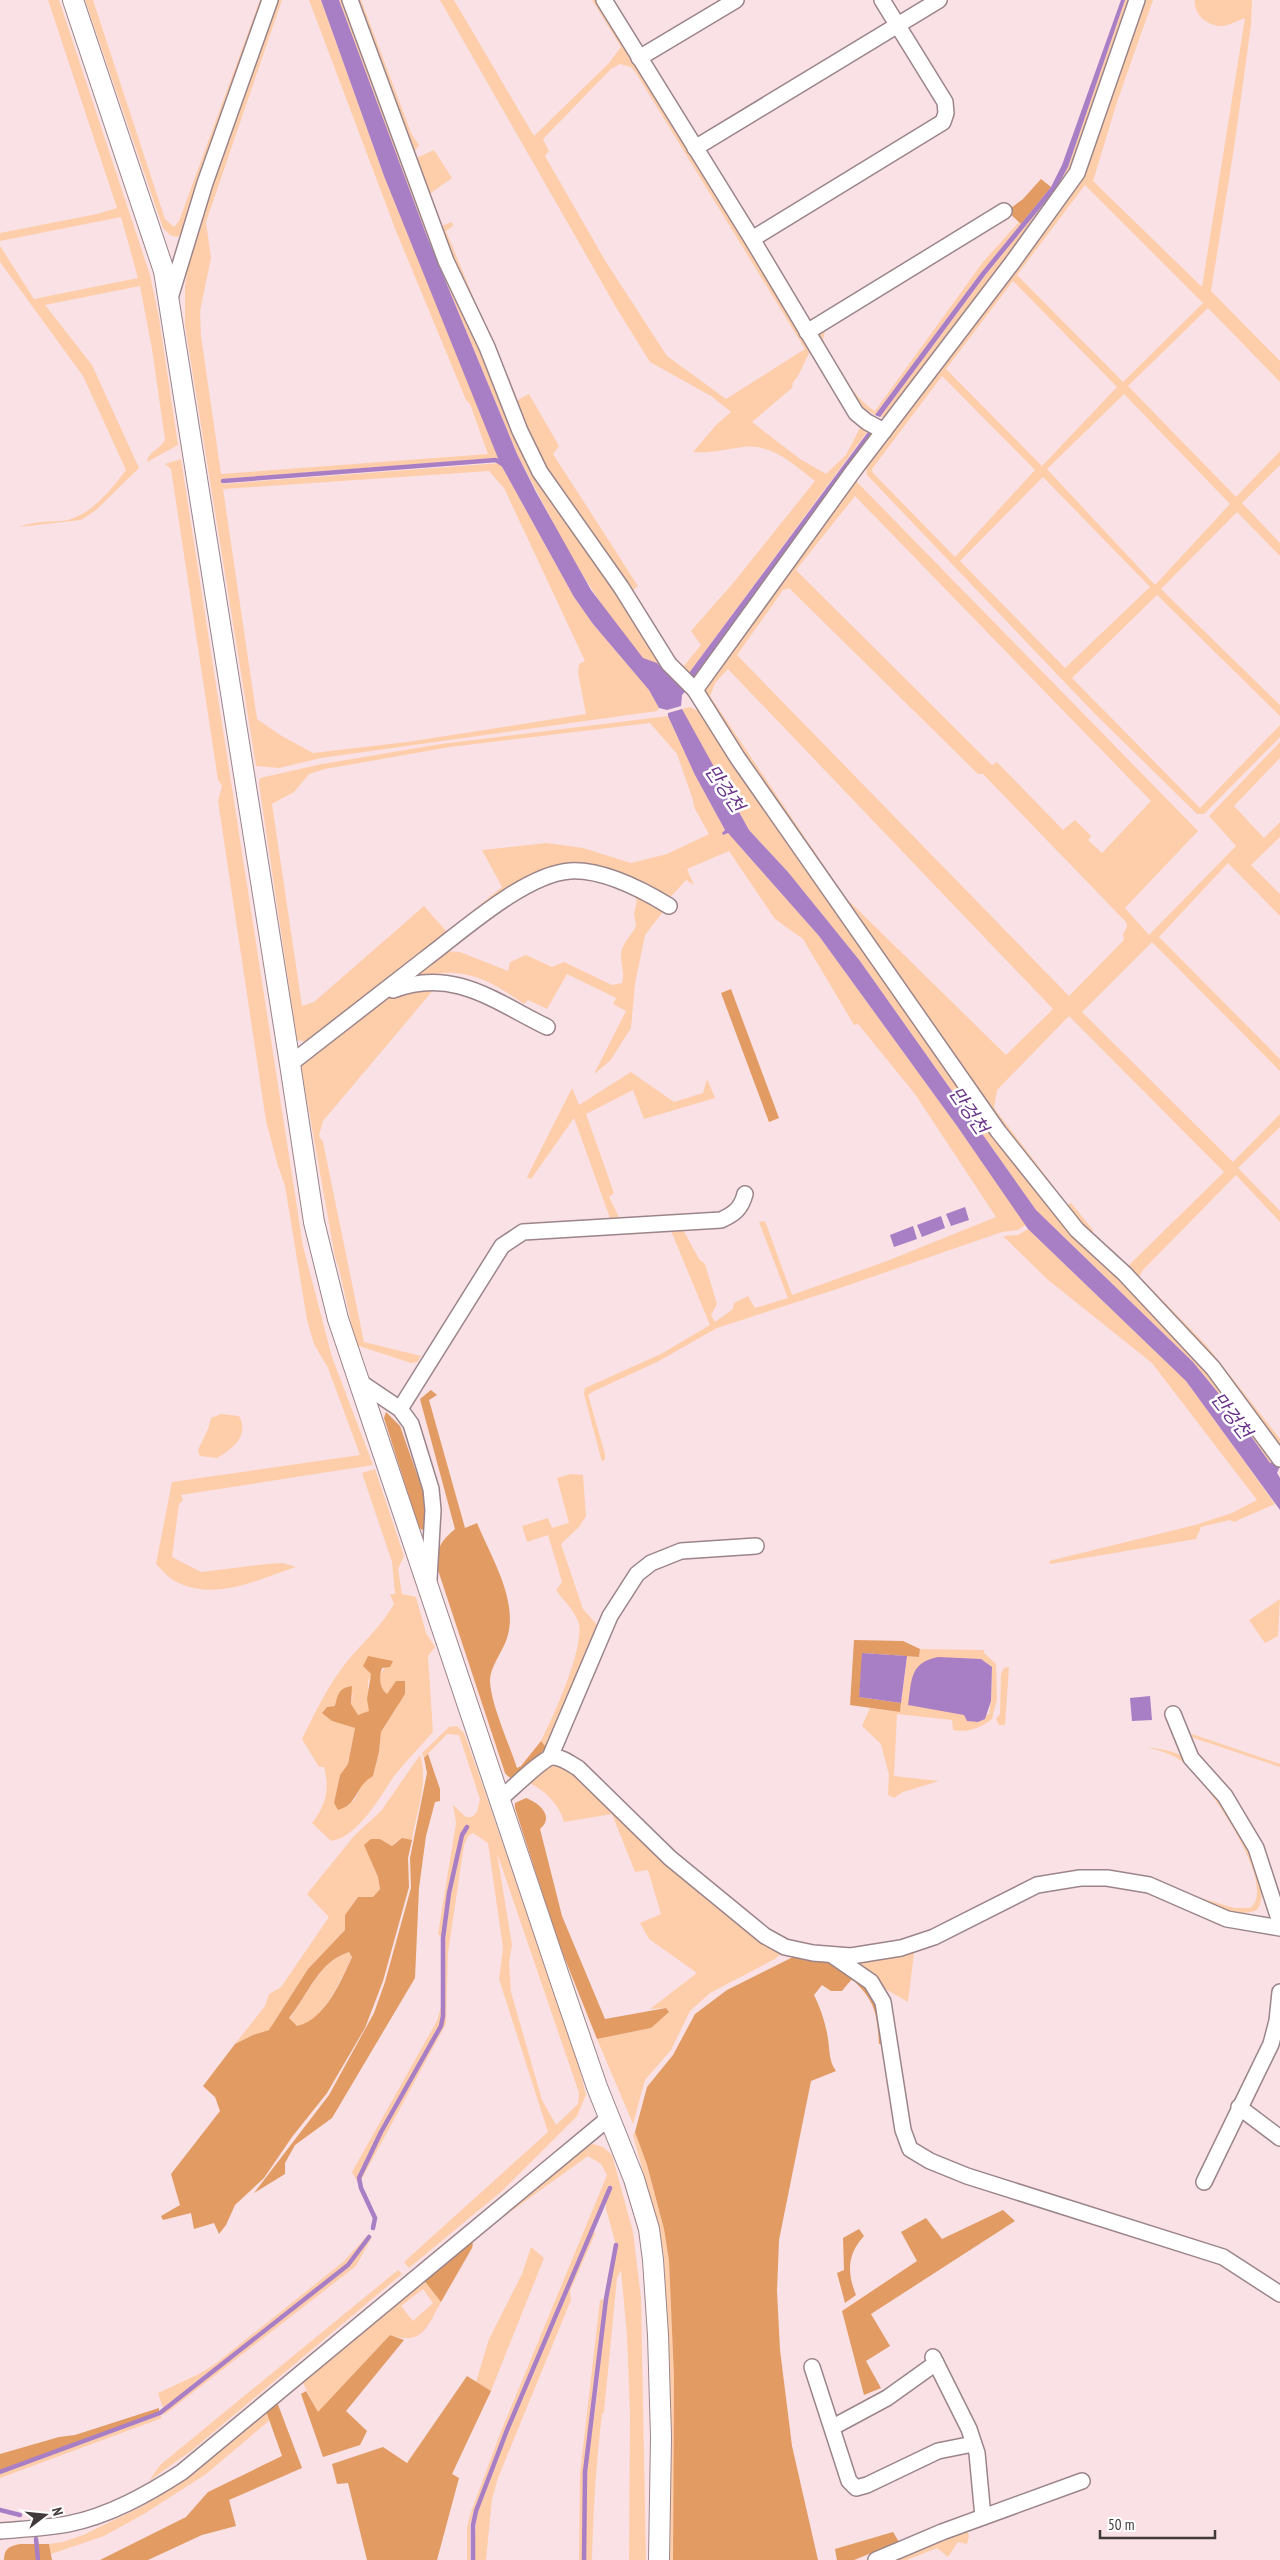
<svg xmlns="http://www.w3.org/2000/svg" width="1280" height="2560" font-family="'PT Sans Narrow','Noto Sans KR',sans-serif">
<rect width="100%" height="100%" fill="#f9e1e6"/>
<g fill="#feceaa" fill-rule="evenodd">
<path d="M 48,0 L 59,0 L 150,275 L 159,318 L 178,445 L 147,462 C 149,450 161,450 165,439 L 152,349 L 140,286 L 45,305 L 92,365 L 139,468 L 96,510 L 81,520 L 19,527 C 35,521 44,522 61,521 C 89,518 110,491 126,470 L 83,376 L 0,262 L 0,246 L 34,299 L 138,278 L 121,217 L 0,241 L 0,233 L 97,214 L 117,208 Z"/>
<polygon points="85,0 93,0 165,219 174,227 179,221 260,0 264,0 182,233 177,237 170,235 163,228"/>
<path d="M 276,0 L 282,0 L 206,222 L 211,258 L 200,311 L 201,336 L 221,474 L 488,454 L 470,404 L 466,400 L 396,231 L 309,0 L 321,0 L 384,176 L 499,458 L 222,479 L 222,484 L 500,463 L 574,597 L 593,624 L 649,690 L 659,708 L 657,711 L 321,758 L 279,768 L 256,766 L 185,326 L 185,285 L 189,258 L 220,161 ZM 489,471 L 504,488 L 585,661 L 579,664 L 578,673 L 586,714 L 407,742 L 313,753 L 280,735 L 257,719 L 223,489 Z"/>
<polygon points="339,0 348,0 525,448 676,680 663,666 643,659 605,610 570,555 517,454 426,234"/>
<polygon points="351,0 361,0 412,135 419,145 414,152 416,158 434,150 452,178 428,195"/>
<path d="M 440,0 L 454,0 L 534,136 L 609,63 L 621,47 L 592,0 L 598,0 L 811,349 L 798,376 L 793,382 L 792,388 L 752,422 L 800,459 L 826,474 L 846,455 L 862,424 L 870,428 L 686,677 L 670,656 L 683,667 L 701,645 L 691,631 L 734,582 L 815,481 C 794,465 772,443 743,447 C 726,449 710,454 693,452 L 717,424 L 731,412 L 711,396 L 650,362 L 617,309 ZM 620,64 L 631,67 L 636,73 L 805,349 L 726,399 L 667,356 L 606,262 L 545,156 L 549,151 L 543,139 L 611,69 Z"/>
<polygon points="1125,0 1133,0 1070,176 886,417 880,417 986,274 1056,189 1068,167"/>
<path d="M 1146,0 L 1153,0 L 1117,102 L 1093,181 L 1202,287 L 1245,18 C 1238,20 1231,25 1223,26 C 1209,27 1193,15 1195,0 L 1252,0 L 1251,25 L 1234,148 L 1211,291 L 1280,361 L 1280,382 L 1208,308 L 1128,386 L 1236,497 L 1280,451 L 1280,465 L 1242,503 L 1280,543 L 1280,556 L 1237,512 L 1161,589 L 1280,705 L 1280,716 L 1157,595 L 1072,678 L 1200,808 L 1280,725 L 1280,737 L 1204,814 L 1197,814 L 1094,713 L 867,475 L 866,468 L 1086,164 ZM 1085,185 L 1203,303 L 1123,382 L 1017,275 ZM 1013,281 L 1117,387 L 1042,466 L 946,369 ZM 942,376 L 1035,470 L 955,557 L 873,473 L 872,469 ZM 1124,394 L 1230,504 L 1155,585 L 1047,469 ZM 1043,477 L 1150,587 L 1065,668 L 960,561 Z"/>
<polygon points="452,222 453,226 446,231 516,401 529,394 559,446 553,454 638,586 628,594 553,486 436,228"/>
<path d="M 1019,222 L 1021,224 L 980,274 L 875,415 L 859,405 L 816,336 L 826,328 L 823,339 L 825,345 C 839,367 852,397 875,411 L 983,262 Z"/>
<path d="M 181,459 L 303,1246 L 332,1357 L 373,1465 L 181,1495 L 183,1500 L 179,1504 L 172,1557 L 201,1572 L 267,1564 L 283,1563 L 296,1567 C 256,1580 213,1603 173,1580 C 167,1576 161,1569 156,1564 L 172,1482 L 360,1455 L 328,1368 L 314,1344 L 307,1320 L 285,1186 L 278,1166 L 266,1121 L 218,801 L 222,786 L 218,780 L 171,469 L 165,464 Z"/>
<path d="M 854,481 L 856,481 L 1198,831 L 1125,908 L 1149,935 L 1236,846 L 1209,816 L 1280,742 L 1280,758 L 1234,806 L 1264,838 L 1280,822 L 1280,837 L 1251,865 L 1280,894 L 1280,916 L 1228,863 L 1159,937 L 1280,1059 L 1280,1071 L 1152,942 L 1082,1012 L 1233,1162 L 1280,1114 L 1280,1127 L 1238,1168 L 1280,1211 L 1280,1222 L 1236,1175 L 1143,1270 L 1138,1278 L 1143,1280 L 1207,1346 L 1280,1439 L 1280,1452 L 1127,1267 L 1224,1172 L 1069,1016 L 997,1090 L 994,1108 L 1055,1188 L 1053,1194 L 813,860 L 705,694 L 706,686 ZM 855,496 L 1151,801 L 1102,853 L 1088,840 L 1091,836 L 1075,820 L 1063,830 L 997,762 L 992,765 L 796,570 ZM 789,588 L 978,774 L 983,774 L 1126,922 L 1127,927 L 1123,934 L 1124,940 L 1069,996 L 737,655 L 783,590 ZM 728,669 L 1053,1009 L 1006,1055 L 845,897 L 710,696 L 715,683 Z"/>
<polygon points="690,707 700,712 996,1133 1192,1349 1280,1463 1270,1463 1237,1416 1193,1362 1036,1210 860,961 788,872 749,830 686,718 682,709"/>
<path d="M 668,716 L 695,775 L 725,830 L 723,835 L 728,833 L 819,936 L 957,1126 L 1026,1225 L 1018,1230 L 1002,1232 L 840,1288 L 717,1328 L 657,1362 L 592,1392 L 588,1395 L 605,1454 L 605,1459 L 602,1462 L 584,1394 L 585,1388 L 661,1354 L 710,1325 L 669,1226 L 681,1226 L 699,1259 L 705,1264 L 717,1304 L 711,1315 L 715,1322 L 733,1309 L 734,1303 L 748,1296 L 755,1308 L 788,1298 L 759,1222 L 765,1221 L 792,1295 L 887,1261 L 996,1217 L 915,1094 L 858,1024 L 854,1025 L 803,939 L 775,919 L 729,851 L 687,869 L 694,885 L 686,880 L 667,901 L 563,865 L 318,1036 L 306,1042 L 297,1040 L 259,784 L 260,778 L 322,764 L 441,744 ZM 650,723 L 677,754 L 693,800 L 694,807 L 709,834 L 667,854 L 631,863 L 583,848 L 546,843 L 482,850 L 502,887 L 447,932 L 424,906 L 314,1002 L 302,1006 L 272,804 L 294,792 L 309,774 L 325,769 L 450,747 Z"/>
<path d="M 634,895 L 665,909 L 645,935 L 635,984 L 631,1028 L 610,1061 L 594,1074 L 626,1011 L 613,1004 L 616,998 L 567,974 L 547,1009 L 528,1000 L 524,1004 C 502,989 482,975 455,973 C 444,972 431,975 420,974 L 419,970 L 443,951 L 460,952 L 508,971 L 510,962 L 526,955 L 552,967 L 564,962 L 612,985 L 622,983 C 625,972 621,966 621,955 C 621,944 632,935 636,926 L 634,914 L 637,901 Z"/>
<polygon points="435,988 323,1121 319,1136 323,1142 364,1342 421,1356 417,1362 411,1363 356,1345 340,1273 335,1257 300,1061 391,992"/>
<polygon points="631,1072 674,1102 703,1093 707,1079 715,1098 644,1119 633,1090 586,1114 614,1193 609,1197 619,1217 610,1218 574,1118 531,1179 527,1177 572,1088 579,1105"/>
<polygon points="1071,1203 1093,1230 1092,1238 1063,1207"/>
<polygon points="1028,1229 1186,1381 1275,1504 1234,1522 1230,1520 1201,1527 1196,1539 1050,1564 1049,1561 1195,1525 1232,1513 1257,1500 1152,1363 1047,1279 1003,1236 1018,1235"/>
<path d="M 221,1414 L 239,1416 C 250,1435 233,1449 217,1458 L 200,1456 L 198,1450 L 208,1429 L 211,1418 Z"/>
<path d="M 375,1469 L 404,1556 L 398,1569 L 402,1594 L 416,1597 L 426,1633 L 435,1647 L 428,1656 L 433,1732 C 420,1747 406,1761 394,1776 C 381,1796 357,1838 331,1841 L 312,1823 C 326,1805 330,1789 324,1767 L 319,1767 L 302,1739 C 315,1713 327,1687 345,1664 C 361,1644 381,1627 394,1604 L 390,1594 L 395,1594 L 392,1562 L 362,1473 ZM 393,1661 C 380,1669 374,1682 387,1695 L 396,1681 L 405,1681 L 397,1707 L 381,1732 L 379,1752 L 373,1776 L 363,1782 L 354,1801 L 334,1803 L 340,1775 L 348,1764 L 355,1728 L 332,1721 L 327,1707 L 335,1706 L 353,1694 L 351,1704 L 358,1716 L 369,1711 C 370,1676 359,1681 393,1661 Z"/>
<path d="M 571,1474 L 583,1475 L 586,1516 L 579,1527 L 561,1544 L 583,1609 L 598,1626 L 546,1747 L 541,1741 C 552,1719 587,1644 578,1621 C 574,1610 563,1600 556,1590 L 562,1582 L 548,1535 L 527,1542 L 522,1526 L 548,1518 L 552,1528 L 569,1523 L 557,1478 Z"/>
<polygon points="1280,1599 1278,1636 1265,1643 1249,1620"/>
<path d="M 920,1649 L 984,1650 L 984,1653 L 996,1664 L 997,1699 L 992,1719 C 981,1728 967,1733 953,1730 L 952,1720 L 897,1714 L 894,1776 L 939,1781 L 903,1792 L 894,1798 L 888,1795 L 889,1775 L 881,1744 L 862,1726 L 870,1708 L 900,1712 L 907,1656 L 919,1657 ZM 992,1667 L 991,1701 L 989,1714 L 967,1721 L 965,1715 Z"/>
<polygon points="1009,1667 1005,1725 999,1725 996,1719 1000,1714 1001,1674 1004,1668"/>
<path d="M 457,1726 L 464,1733 L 478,1772 L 579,2066 L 586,2095 L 577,2116 L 502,2191 L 409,2268 L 404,2262 L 548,2132 L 499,1979 L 503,1948 L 488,1843 L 473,1833 L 468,1836 L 464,1845 L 448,1953 L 446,2024 L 360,2182 L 362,2173 L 382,2133 L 442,2026 L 444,2016 L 445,1938 L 451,1894 L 463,1835 L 468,1828 L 466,1826 L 461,1834 L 448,1893 L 442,1938 L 438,1934 L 456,1823 L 453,1805 L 466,1817 L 472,1817 L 477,1812 L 480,1799 L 459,1735 L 447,1734 L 424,1758 L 422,1753 L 449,1727 ZM 497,1853 L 579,2093 L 578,2104 L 556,2125 L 542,2100 L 511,1992 L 509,1962 L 512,1945 Z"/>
<polygon points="1192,1734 1280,1764 1280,1767 1191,1737"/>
<path d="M 1147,1747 C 1159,1749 1173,1750 1183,1757 C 1212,1777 1280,1878 1257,1910 C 1233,1920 1202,1902 1181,1892 L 1234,1908 L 1250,1908 C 1280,1886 1206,1781 1185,1764 C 1174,1754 1160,1751 1147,1747 Z"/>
<path d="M 420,1755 C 429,1783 416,1812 412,1840 L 397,1841 L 392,1846 L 380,1839 L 365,1845 L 378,1877 L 380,1889 L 373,1898 L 358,1897 L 345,1915 L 345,1930 L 308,1969 L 269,2030 L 253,2035 L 235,2044 L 265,2006 L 269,1994 L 281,1987 L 329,1917 L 307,1894 L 354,1836 L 381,1811 Z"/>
<path d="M 563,1763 L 785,1950 L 775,1959 L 710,1993 L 690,2011 L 671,2050 L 645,2080 L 633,2124 L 597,2039 L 651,2028 L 666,2008 L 650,2009 L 697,1973 L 649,1939 L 640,1923 L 661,1914 L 648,1870 L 635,1872 L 612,1814 L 564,1822 C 559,1804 544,1789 527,1782 L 546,1764 Z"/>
<polygon points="1043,1887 1044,1890 914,1953 908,2002 875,1983 852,1959 893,1953"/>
<path d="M 349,1952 L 352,1956 C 345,1973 324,2015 309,2023 C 305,2025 301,2025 297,2026 L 289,2019 C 308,1995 318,1963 349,1952 Z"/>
<polygon points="442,2003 440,2025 380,2132 360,2172 358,2183 352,2172 437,2021"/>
<polygon points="635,2132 647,2165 664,2229 669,2261 674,2378 673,2560 669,2560 669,2371 664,2257 660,2234 633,2135"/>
<path d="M 593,2144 L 603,2147 L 612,2155 L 633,2232 L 641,2297 L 646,2560 L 629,2560 L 630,2414 L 627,2336 L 621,2270 L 617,2278 L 604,2412 L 602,2414 C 596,2463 593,2511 592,2560 L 584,2560 L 586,2472 L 598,2388 L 606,2299 L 616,2245 L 606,2209 L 606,2201 L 611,2188 L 608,2189 L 504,2432 L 474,2511 L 470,2525 L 470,2560 L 467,2560 L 467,2527 L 471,2512 L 500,2434 L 607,2175 L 601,2164 L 588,2156 L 499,2220 L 505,2211 L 583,2147 Z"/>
<polygon points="594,2228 595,2234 570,2291 571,2300 498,2478 492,2499 486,2560 473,2560 477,2511 511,2422"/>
<polygon points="370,2233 346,2266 163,2408 158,2393 199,2374 215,2364 343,2262"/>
<polygon points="372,2237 356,2266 164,2415 163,2410 349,2266"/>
<polygon points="531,2247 544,2258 491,2391 476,2382 489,2339 522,2274"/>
<polygon points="398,2270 402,2274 191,2451 149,2481 160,2465"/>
<path d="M 423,2279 L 441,2302 C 427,2327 423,2346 390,2335 L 318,2413 L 302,2381 ZM 423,2289 L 433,2303 L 413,2321 L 401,2306 Z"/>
<polygon points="605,2299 584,2472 583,2560 579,2560 580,2474 600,2300"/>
<polygon points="266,2411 270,2420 206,2474 144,2514 104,2536 51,2554 49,2544 63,2542 83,2535 143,2506 195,2472"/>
<polygon points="160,2415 162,2418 0,2478 0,2473"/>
<polygon points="967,2529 969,2536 967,2544 958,2542 948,2557 937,2548 907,2560 894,2560"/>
</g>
<g fill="#e29b62" fill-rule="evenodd">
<polygon points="1041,179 1051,187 1021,224 1007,211 1023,199"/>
<polygon points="731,989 779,1118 769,1122 721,993"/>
<path d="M 431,1390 L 437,1395 L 429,1400 L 465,1528 L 477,1523 C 491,1557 519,1601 507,1638 C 503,1651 490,1667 490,1680 C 490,1702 510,1746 517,1768 L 521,1766 L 541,1741 L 546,1747 L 521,1777 C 513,1779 510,1779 505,1773 L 437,1567 C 436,1548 441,1541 455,1529 L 420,1399 Z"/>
<polygon points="386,1412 400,1426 424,1494 427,1528 423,1530 419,1528 384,1418"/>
<polygon points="854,1640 903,1641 920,1649 919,1657 863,1653 859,1697 901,1703 900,1712 850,1705"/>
<path d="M 368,1656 L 393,1661 L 390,1667 L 382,1668 C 379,1677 379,1688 387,1694 L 396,1681 L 405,1681 L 405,1694 L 381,1732 L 379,1752 L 373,1776 C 354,1787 359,1804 338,1810 L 334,1803 L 340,1775 L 348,1764 L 355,1728 L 332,1721 L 322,1713 L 327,1707 L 335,1706 C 338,1694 339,1688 352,1686 L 351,1704 L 358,1715 L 369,1711 L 367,1699 L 371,1674 L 363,1666 Z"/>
<polygon points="428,1754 440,1789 440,1801 435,1802 426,1836 419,1888 415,1978 332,2118 295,2145 285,2163 285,2174 254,2193 329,2095 374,2013 385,1982 411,1888 410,1858 427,1773 424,1758"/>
<path d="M 526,1798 C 539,1803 555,1816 540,1829 L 562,1916 L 605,2019 L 666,2008 L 669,2012 L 651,2028 L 597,2039 L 557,1939 L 515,1808 L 515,1803 Z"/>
<path d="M 402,1838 L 412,1840 L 408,1858 L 409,1887 L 383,1981 L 365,2028 L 327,2093 L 292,2137 L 264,2178 L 235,2205 L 226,2225 L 219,2234 L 214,2223 L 194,2229 L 191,2213 L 163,2220 L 161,2216 L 180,2205 L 171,2174 L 220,2111 L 215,2097 L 203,2086 L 235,2044 L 253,2035 L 269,2030 L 308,1969 L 345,1930 L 345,1915 L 358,1897 L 373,1897 L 380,1889 L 378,1877 L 364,1845 L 371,1839 L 380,1839 L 392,1846 ZM 349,1952 L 352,1957 C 341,1981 325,2020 297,2026 L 289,2018 C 308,1995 318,1962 349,1952 Z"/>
<path d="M 801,1953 L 825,1957 L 877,1995 L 887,2044 L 879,2044 C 877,2015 876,2002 854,1981 L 851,1980 L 842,1991 L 831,1991 L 822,1985 L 814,1995 C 820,2007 824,2019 827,2033 C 830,2046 828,2061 836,2071 L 811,2081 L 779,2240 L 777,2291 L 780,2350 L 792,2446 L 818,2560 L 673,2560 L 674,2378 L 669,2261 L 664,2229 L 647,2165 L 635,2132 L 647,2087 L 673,2055 L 695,2014 L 727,1990 Z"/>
<polygon points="1003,2210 1015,2221 871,2314 890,2346 866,2361 881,2388 864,2395 842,2311 917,2261 901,2232 926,2218 942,2239"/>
<path d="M 859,2229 L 864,2236 C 847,2254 847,2273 856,2295 L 845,2303 L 837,2273 L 844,2270 L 843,2238 Z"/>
<polygon points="470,2240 473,2244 472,2248 441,2302 423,2279"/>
<polygon points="390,2335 404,2340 346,2411 367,2431 360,2445 323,2457 301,2394 306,2391 318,2412"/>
<polygon points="467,2376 491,2391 452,2474 459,2478 437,2560 367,2560 348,2483 337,2484 332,2464 383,2447 407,2463"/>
<polygon points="277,2402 302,2468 229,2500 236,2526 202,2535 148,2560 100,2560 186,2517 208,2492 282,2456 266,2411"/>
<polygon points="159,2408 159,2412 0,2470 0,2454 59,2437 75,2435"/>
<polygon points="893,2532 899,2542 854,2560 837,2560 835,2549"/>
<path d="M 20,2544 L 36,2544 L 37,2560 L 4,2560 C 4,2548 10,2546 20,2544 Z"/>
<polygon points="38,2544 49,2544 52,2560 39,2560"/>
</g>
<g fill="#a87ec5">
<polygon points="321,0 339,0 426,234 517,454 536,492 591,590 643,658 657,663 673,679 689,687 682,695 681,706 667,710 659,708 649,690 593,624 574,597 500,463 384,176"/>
<polygon points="1121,0 1125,0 1068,167 1056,189 986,274 880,417 875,415 980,274 1051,187 1062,165"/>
<polygon points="868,432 871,435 693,683 686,677"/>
<polygon points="682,709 749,830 788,872 860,961 1036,1210 1193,1362 1237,1416 1270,1463 1277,1461 1280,1466 1277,1473 1280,1478 1280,1510 1186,1381 1028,1229 957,1126 819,936 728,833 723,835 722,833 725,830 695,775 668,716 668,713"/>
<polygon points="965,1207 969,1220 951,1226 946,1214"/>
<polygon points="941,1216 945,1228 922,1237 917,1225"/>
<polygon points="913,1226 917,1239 894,1247 890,1235"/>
<polygon points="862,1653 907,1656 901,1703 859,1697"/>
<path d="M 938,1657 L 981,1659 L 992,1667 L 991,1701 L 985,1719 L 978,1722 L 967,1721 L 964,1715 L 908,1705 C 912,1680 909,1663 938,1657 Z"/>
<polygon points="1150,1696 1152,1720 1132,1721 1130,1698"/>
</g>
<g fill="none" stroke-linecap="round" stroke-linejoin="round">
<g stroke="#a87ec5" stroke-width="4.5">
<polyline points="223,481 496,460 505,466"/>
<polyline points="373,2228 375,2218 361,2188 359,2178 381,2132 441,2026 443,2016 443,1938 449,1893 462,1835 467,1827"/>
<polyline points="0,2472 160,2413 348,2265 369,2237"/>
<polyline points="0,2510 20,2515"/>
<polyline points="36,2539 38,2560"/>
<polyline points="473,2560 473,2525 476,2511 507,2430 610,2188"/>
<polyline points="584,2560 585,2472 606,2299 616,2245"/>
</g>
<g stroke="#9b858a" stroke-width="18">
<g id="minor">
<polyline points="350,0 446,261 487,347 520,431 540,472 621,587 669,664 695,690 737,757 998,1131 1077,1230 1125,1274 1213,1368 1280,1459"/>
<polyline points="604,0 752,239 856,413 867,422 884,431"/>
<polyline points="639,58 736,0"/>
<polyline points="695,148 939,0"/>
<polyline points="752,239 943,122 946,113 945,102 882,0"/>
<polyline points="170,298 205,183 270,0"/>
<polyline points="807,332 1004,211"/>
<polyline points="695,690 854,470 1012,263 1077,173 1137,0"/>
<path d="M 393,990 C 453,967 494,1001 547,1027"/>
<path d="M 290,1064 C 335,1029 380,994 425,959 C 461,932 525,874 570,871 C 603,869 641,889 669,906"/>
<polyline points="357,1380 400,1409 411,1424 431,1489 433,1510 429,1579"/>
<path d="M 400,1409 L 502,1246 L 523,1232 L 721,1220 C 734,1214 741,1209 745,1194"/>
<polyline points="1173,1714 1191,1758 1225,1796 1256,1848 1280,1922"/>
<polyline points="550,1757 610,1616 637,1574 651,1563 681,1551 756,1546"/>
<path d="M 500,1799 C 510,1791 544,1757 553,1757 C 562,1757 571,1764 578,1768 L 670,1858 L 765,1936 L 785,1947 L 813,1953 L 851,1956 L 901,1948 L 934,1937 L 1037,1885 L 1080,1878 L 1107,1878 L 1149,1885 L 1227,1919 L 1280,1928"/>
<polyline points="832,1955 871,1982 883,2002 903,2130 910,2149 930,2161 967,2176 1223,2257 1280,2294"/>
<polyline points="1239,2107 1280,2138"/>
<polyline points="1204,2182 1271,2044 1277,2021 1280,1992"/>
<polyline points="933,2357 969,2429 977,2453 983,2517"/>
<polyline points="812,2367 849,2481 856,2488 867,2485 938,2451 973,2444"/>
<polyline points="833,2427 887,2398 936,2363"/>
<path d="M 0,2531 C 23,2529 46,2528 68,2524 C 109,2516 148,2494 182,2472 L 610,2117"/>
<polyline points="876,2560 942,2532 1082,2481"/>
</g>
</g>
<g stroke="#9b858a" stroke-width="22">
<polyline id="major" points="73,0 164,271 290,1064 314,1222 338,1319 562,1985 597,2087 634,2179 649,2229 653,2260 658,2335 661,2437 659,2560"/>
</g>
<use href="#minor" stroke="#fff" stroke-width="15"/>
<use href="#major" stroke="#fff" stroke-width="20"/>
</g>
<g text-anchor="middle" stroke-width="5" stroke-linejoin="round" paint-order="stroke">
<g font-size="19" font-style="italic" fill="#683288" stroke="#fff">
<text transform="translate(725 788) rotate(55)" y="7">만겅천</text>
<text transform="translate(969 1110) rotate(55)" y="7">만겅천</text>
<text transform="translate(1232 1415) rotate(52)" y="7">만겅천</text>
</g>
</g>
<g transform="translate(45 2515) rotate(74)" stroke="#ffffff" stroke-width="4" paint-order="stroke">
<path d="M0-4L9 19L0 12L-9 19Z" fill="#42393b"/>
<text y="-8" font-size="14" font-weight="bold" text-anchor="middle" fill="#42393b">N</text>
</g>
<path d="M1100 2530v8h115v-8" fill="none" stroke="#42393b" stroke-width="2.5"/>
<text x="1108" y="2530" font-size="15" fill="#42393b" stroke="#ffffff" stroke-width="4" paint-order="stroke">50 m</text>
</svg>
